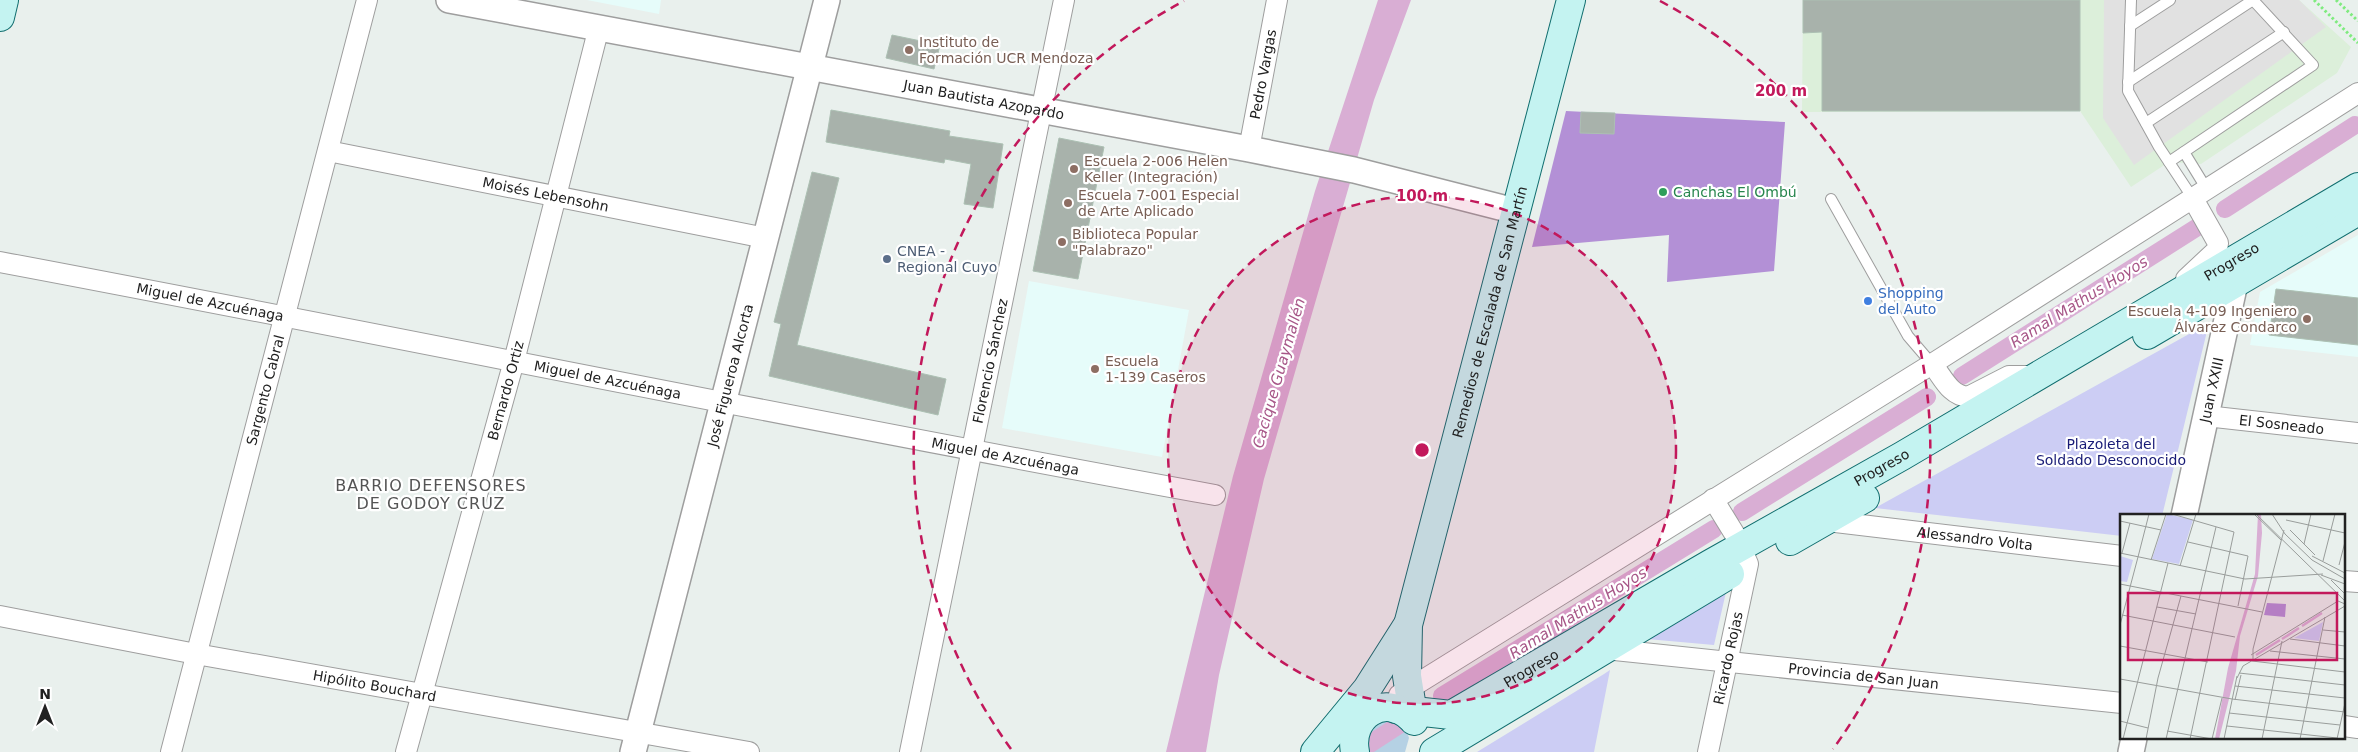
<svg xmlns="http://www.w3.org/2000/svg" width="2358" height="752" font-family="'DejaVu Sans',sans-serif">
<rect width="100%" height="100%" fill="#e9f0ed"/>
<polygon fill="#dcefda" points="1803,0 2299,0 2351,47 2337,73 2201,164 2169,162 2131,187 2080,111 1802,112"/>
<g fill="#e6fcfa">
<polygon points="587,0 661,0 659,14"/>
<polygon points="2358,235 2358,357 2250,345 2260,292"/>
<polygon points="1029,281 1189,310 1162,457 1002,428"/>
</g>
<g fill="#b5d1e4">
<polygon points="1398,719 1362,742 1371,720"/>
<polygon points="1405,726 1409,738 1405,752 1365,752"/>
</g>
<g fill="#cccdf4">
<polygon points="2209,323 2162,516 2122,516 2122,536 1875,508"/>
<polygon points="1726,592 1714,645 1647,639"/>
<polygon points="1610,670 1594,752 1477,752 1604,674"/>
</g>
<polygon fill="#b390d6" points="1566,111 1785,122 1774,271 1667,282 1669,235 1532,247"/>
<polygon fill="#e1e1e1" points="2104,0 2299,0 2326,27 2134,165 2103,118"/>
<polygon fill="#d9aed4" points="1378,0 1411,0 1374,100 1264,479 1219,675 1206,752 1166,752 1233,476 1315,191"/>
<g fill="none" stroke-linecap="round" stroke-linejoin="round">
<g stroke="#d9aed4" stroke-width="18">
<polyline points="2225,209 2355,125"/>
<polyline points="1962,376 2196,228"/>
<polyline points="1742,512 1927,397"/>
<polyline points="1442,696 1714,529"/>
<polyline points="1365,747 1399,725"/>
</g>
</g>
<g fill="#a8b2ab" stroke="#acc0b3">
<polygon points="1803,0 2080,0 2080,111 1822,111 1822,32 1803,33"/>
<polygon points="892,35 940,45 934,69 886,58"/>
<polygon points="831,110 950,131 949,136 1003,144 993,208 964,204 971,164 945,159 944,163 826,142"/>
<polygon points="1581,112 1615,113 1614,134 1580,133"/>
<polygon points="1059,138 1104,147 1078,279 1033,271"/>
<polygon points="812,172 839,178 797,345 946,379 938,415 769,376 781,324 774,322"/>
<polygon points="2276,289 2358,298 2358,345 2269,335"/>
</g>
<g fill="none" stroke-linecap="round" stroke-linejoin="round">
<g stroke="#9e9e9e" stroke-width="12">
<g id="service">
<polyline points="2131,0 2128,91 2159,147 2192,197"/>
<polyline points="2130,26 2170,0"/>
<polyline points="2128,82 2253,0"/>
<polyline points="2146,123 2284,32"/>
<polyline points="2184,152 2206,188"/>
<polyline points="2169,162 2313,65 2253,0"/>
<polyline points="1831,199 1908,336 1932,364"/>
</g>
</g>
<g stroke="#9e9e9e" stroke-width="22">
<g id="minor">
<path id="s1" d="M 1249,149 L 1277,0"/>
<path id="s2" d="M 328,151 L 765,238"/>
<path id="s3" d="M 0,262 C 405,338 809,422 1215,495"/>
<polyline points="2186,279 2217,250 2218,243 2192,197"/>
<path d="M 1932,364 C 1943,377 1949,395 1968,397 L 2009,376 L 2039,376"/>
<path id="s4" d="M 2206,416 L 2358,433"/>
<path id="s5" d="M 1827,521 L 2122,556"/>
<polyline points="2344,581 2358,582"/>
<path id="s6" d="M 0,616 L 196,654 L 749,752"/>
<path id="s7" d="M 1605,649 L 2122,703"/>
<polyline points="1399,695 1932,364 2358,93"/>
<polyline points="2344,726 2358,728"/>
<path id="s8" d="M 171,752 L 367,0"/>
<path id="s9" d="M 406,752 L 514,361 L 599,27"/>
<path id="s10" d="M 910,752 L 1064,0"/>
<path id="s11" d="M 1708,752 L 1748,564 L 1737,538 L 1713,499"/>
</g>
</g>
<g stroke="#9e9e9e" stroke-width="28">
<g id="tertiary">
<path id="s12" d="M 449,0 L 1249,149 L 1354,170 L 1515,211"/>
<path id="s13" d="M 2184,516 L 2235,283 L 2229,271"/>
<path id="s14" d="M 633,752 L 827,0"/>
<polyline points="2131,752 2134,738"/>
</g>
</g>
<g stroke="#116e6f" stroke-width="30">
<g id="secondary">
<polyline points="0,17 4,0"/>
<polyline points="2147,335 2358,211"/>
<polyline points="1790,541 1865,498"/>
<path id="s15" d="M 1396,709 L 1451,715 L 1710,564 L 1902,456 L 2358,187"/>
<path id="s16" d="M 1414,721 L 1407,676 L 1408,625 L 1571,0"/>
<polyline points="1315,752 1367,689 1407,626"/>
<path d="M 1355,752 C 1348,717 1384,692 1411,718"/>
<polyline points="1434,752 1730,574"/>
</g>
</g>
<g stroke="#7feb7f" stroke-width="3" stroke-dasharray="2.5 2.5" stroke-linecap="butt">
<polyline points="2314,0 2358,43"/>
<polyline points="2336,0 2358,21"/>
</g>
<use href="#service" stroke="#fff" stroke-width="10"/>
<use href="#minor" stroke="#fff" stroke-width="20"/>
<use href="#tertiary" stroke="#fff" stroke-width="25"/>
<use href="#secondary" stroke="#c4f3f1" stroke-width="28"/>
</g>
<circle cx="1422" cy="450" r="254" fill="#c2185b" fill-opacity=".12"/>
<g fill="none" stroke="#c2185b" stroke-width="2.5" stroke-dasharray="9 6">
<circle cx="1422" cy="450" r="254"/>
<path d="M1011 749A508 508 0 0 1 1184 1M1660 1A508 508 0 0 1 1833 749"/>
</g>
<g fill="#8d6e63" stroke="#fff" stroke-width="2">
<circle cx="909" cy="50" r="5"/>
<circle cx="1074" cy="169" r="5"/>
<circle cx="1068" cy="203" r="5"/>
<circle cx="1062" cy="242" r="5"/>
<circle cx="2307" cy="319" r="5"/>
<circle cx="1095" cy="369" r="5"/>
</g>
<circle fill="#2e9e5b" stroke="#fff" stroke-width="2" cx="1663" cy="192" r="5"/>
<circle fill="#5c6f8a" stroke="#fff" stroke-width="2" cx="887" cy="259" r="5"/>
<circle fill="#3f7fe0" stroke="#fff" stroke-width="2" cx="1868" cy="301" r="5"/>
<g text-anchor="middle" stroke-width="4.5" stroke-linejoin="round" paint-order="stroke">
<g font-size="14" fill="#785e54" stroke="#fff" text-anchor="start">
<text x="919" y="47">Instituto de<tspan x="919" dy="16">Formación UCR Mendoza</tspan></text>
<text x="1084" y="166">Escuela 2-006 Helen<tspan x="1084" dy="16">Keller (Integración)</tspan></text>
<text x="1078" y="200">Escuela 7-001 Especial<tspan x="1078" dy="16">de Arte Aplicado</tspan></text>
<text x="1072" y="239">Biblioteca Popular<tspan x="1072" dy="16">"Palabrazo"</tspan></text>
<text x="2297" y="316" text-anchor="end">Escuela 4-109 Ingeniero<tspan x="2297" dy="16">Álvarez Condarco</tspan></text>
<text x="1105" y="366">Escuela<tspan x="1105" dy="16">1-139 Caseros</tspan></text>
</g>
<g font-size="14" fill="#212121" stroke="#fff">
<text dy="5" stroke="none"><textPath href="#s1" startOffset="76">Pedro Vargas</textPath></text>
<text dy="5" stroke="none"><textPath href="#s12" startOffset="544">Juan Bautista Azopardo</textPath></text>
<text dy="5" stroke="none"><textPath href="#s2" startOffset="222">Moisés Lebensohn</textPath></text>
<text dy="5" stroke="none"><textPath href="#s15" startOffset="958">Progreso</textPath></text>
<text dy="5" stroke="none"><textPath href="#s3" startOffset="214">Miguel de Azcuénaga</textPath></text>
<text dy="5" stroke="none"><textPath href="#s16" startOffset="420">Remedios de Escalada de San Martín</textPath></text>
<text dy="5" stroke="none"><textPath href="#s10" startOffset="399">Florencio Sánchez</textPath></text>
<text dy="5" stroke="none"><textPath href="#s14" startOffset="389">José Figueroa Alcorta</textPath></text>
<text dy="5" stroke="none"><textPath href="#s3" startOffset="619">Miguel de Azcuénaga</textPath></text>
<text dy="5" stroke="none"><textPath href="#s8" startOffset="374">Sargento Cabral</textPath></text>
<text dy="5" stroke="none"><textPath href="#s13" startOffset="129">Juan XXIII</textPath></text>
<text dy="5" stroke="none"><textPath href="#s9" startOffset="375">Bernardo Ortiz</textPath></text>
<text dy="5" stroke="none"><textPath href="#s4" startOffset="76">El Sosneado</textPath></text>
<text dy="5" stroke="none"><textPath href="#s3" startOffset="1024">Miguel de Azcuénaga</textPath></text>
<text dy="5" stroke="none"><textPath href="#s15" startOffset="552">Progreso</textPath></text>
<text dy="5" stroke="none"><textPath href="#s5" startOffset="149">Alessandro Volta</textPath></text>
<text dy="5" stroke="none"><textPath href="#s11" startOffset="96">Ricardo Rojas</textPath></text>
<text dy="5" stroke="none"><textPath href="#s15" startOffset="148">Progreso</textPath></text>
<text dy="5" stroke="none"><textPath href="#s7" startOffset="260">Provincia de San Juan</textPath></text>
<text dy="5" stroke="none"><textPath href="#s6" startOffset="381">Hipólito Bouchard</textPath></text>
</g>
<g font-size="14" fill="#27864d" stroke="#fff" text-anchor="start">
<text x="1673" y="197">Canchas El Ombú</text>
</g>
<g font-size="14" fill="#4e5e75" stroke="#fff" text-anchor="start">
<text x="897" y="256">CNEA -<tspan x="897" dy="16">Regional Cuyo</tspan></text>
</g>
<g font-size="14" fill="#366cbe" stroke="#fff" text-anchor="start">
<text x="1878" y="298">Shopping<tspan x="1878" dy="16">del Auto</tspan></text>
</g>
<g font-size="14" fill="#181b76" stroke="#fff">
<text x="2111" y="449">Plazoleta del<tspan x="2111" dy="16">Soldado Desconocido</tspan></text>
</g>
<g font-size="15" font-style="italic" fill="#a75788" stroke="#fff">
<text transform="translate(2079 302) rotate(-32)" y="5">Ramal Mathus Hoyos</text>
<text transform="translate(1279 373) rotate(-74)" y="5">Cacique Guaymallén</text>
<text transform="translate(1578 613) rotate(-32)" y="5">Ramal Mathus Hoyos</text>
</g>
<g font-size="16" letter-spacing="1" fill="#545454" stroke="#fff">
<text x="431" y="491">BARRIO DEFENSORES<tspan x="431" dy="18">DE GODOY CRUZ</tspan></text>
</g>
</g>
<g transform="translate(2120 514)">
<rect width="225" height="225" fill="#e9f0ed"/>
<path d="M 47,0 L 73,6 L 59,50 L 32,45 ZM 0,42 L 13,46 L 7,68 L 0,67 ZM 203,108 L 199,127 L 174,124 Z" fill="#cccdf4"/>
<path d="M 147,89 L 166,90 L 165,103 L 144,101 Z" fill="#b390d6"/>
<path d="M 138,0 L 141,0 L 142,19 L 138,62 L 120,122 L 116,157 L 99,225 L 95,225 L 108,154 L 135,60 Z" fill="#d9aed4"/>
<path fill="none" stroke="#d9aed4" stroke-width="2.5" d="M 182,112 L 202,99M 162,125 L 179,114M 136,141 L 160,126"/>
<path fill="none" stroke="#999d9b" stroke-width="1" d="M 52,0 L 114,18 L 70,225M 134,0 L 161,26M 136,0 L 225,87M 152,0 L 165,20 L 192,46 L 225,65M 166,6 L 225,19M 0,7 L 41,16M 170,16 L 195,41M 68,28 L 128,42 L 118,92M 184,30 L 191,0M 0,39 L 125,65 L 203,60M 2,39 L 10,9M 192,42 L 225,59M 18,43 L 29,0M 31,46 L 46,0M 203,47 L 215,0M 219,51 L 225,28M 60,52 L 76,0M 201,61 L 225,70M 211,66 L 225,80M 0,70 L 142,98M 37,93 L 76,100M 2,101 L 115,123M 0,111 L 18,43M 203,116 L 225,118M 170,125 L 225,132M 0,132 L 88,148M 150,137 L 225,145M 131,141 L 218,87 L 225,90M 132,147 L 225,158M 133,147 L 133,135 L 164,16M 119,159 L 225,171M 117,164 L 123,152 L 225,92M 0,165 L 112,185 L 225,198M 115,172 L 225,184M 115,186 L 121,161M 109,199 L 220,211M 0,207 L 28,214M 107,212 L 217,224M 47,217 L 92,225M 3,225 L 48,49M 26,225 L 38,164 L 61,82M 46,225 L 96,13M 92,225 L 102,184M 104,225 L 117,162M 142,225 L 162,127M 180,225 L 205,103M 217,225 L 225,189"/>
<path fill="#c2185b" fill-opacity="0.15" stroke="#c2185b" stroke-width="2.5" d="M 8,79 L 217,79 L 217,146 L 8,146 Z"/>
<rect width="225" height="225" fill="none" stroke="#212121" stroke-width="2.5"/>
</g>
<circle cx="1422" cy="450" r="8" fill="#c2185b" stroke="#fff" stroke-width="2.5"/>
<g font-size="15" text-anchor="middle" font-weight="bold" fill="#c2185b" stroke="#fff" stroke-width="4.5" stroke-linejoin="round" paint-order="stroke">
<text x="1781" y="96">200 m</text>
<text x="1422" y="201">100 m</text>
</g>
<g transform="translate(45 707)" stroke="#ffffff" stroke-width="4" paint-order="stroke">
<path d="M0-4L9 19L0 12L-9 19Z" fill="#212121"/>
<text y="-8" font-size="14" font-weight="bold" text-anchor="middle" fill="#212121">N</text>
</g>
</svg>
